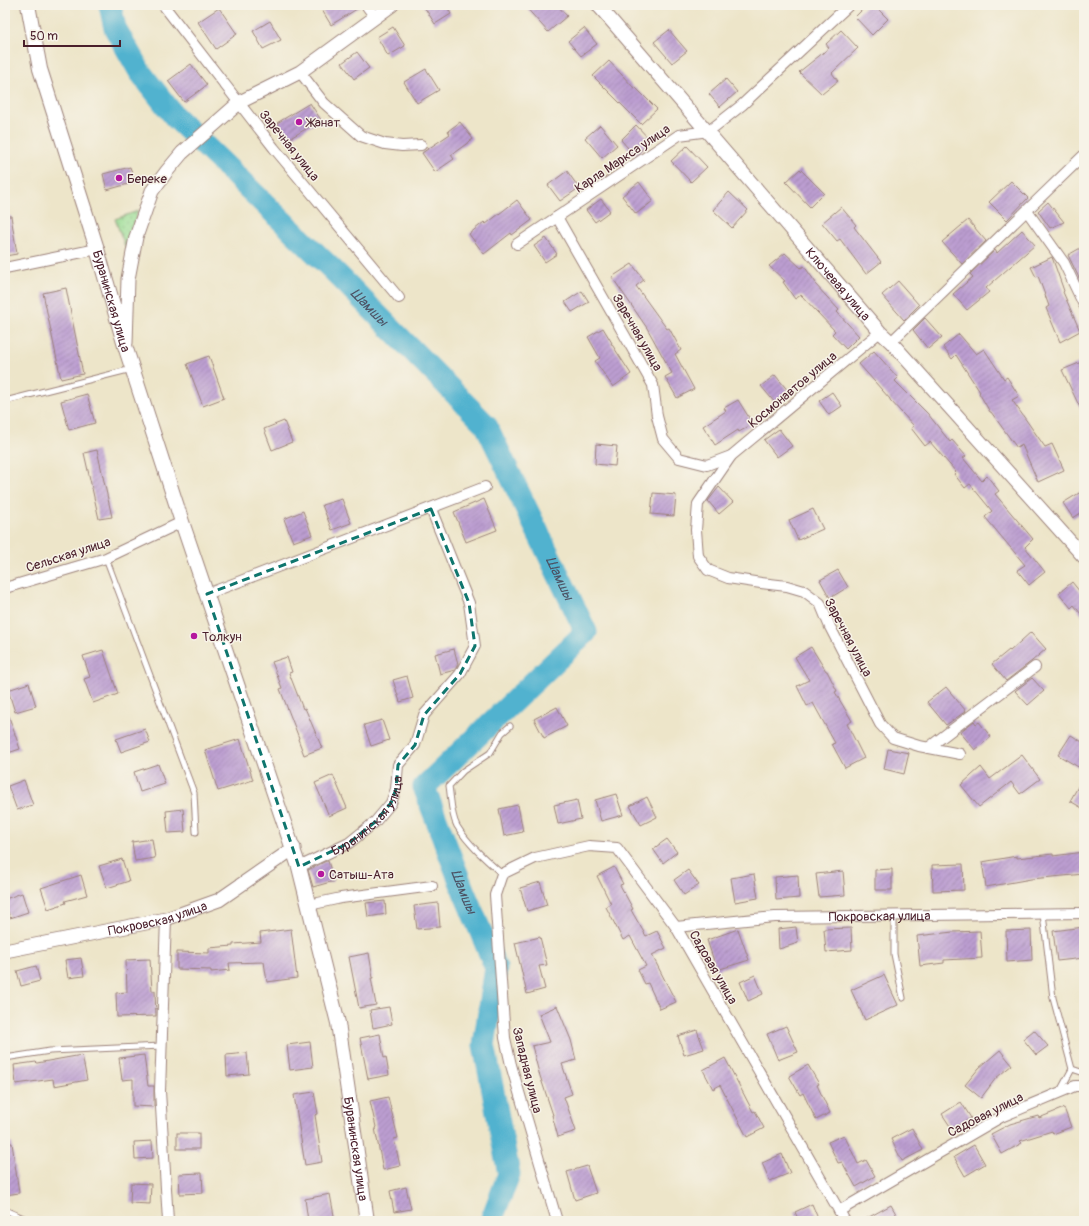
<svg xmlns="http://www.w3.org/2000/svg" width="1089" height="1226" font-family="Pangolin,sans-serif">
<defs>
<pattern id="grass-dots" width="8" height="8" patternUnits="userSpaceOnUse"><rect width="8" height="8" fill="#9cde96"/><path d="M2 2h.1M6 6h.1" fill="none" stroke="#88be81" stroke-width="1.8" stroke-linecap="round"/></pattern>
<pattern id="building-hatch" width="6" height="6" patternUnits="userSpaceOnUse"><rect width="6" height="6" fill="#bc9ed1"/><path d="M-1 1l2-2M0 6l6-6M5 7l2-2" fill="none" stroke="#9b80aa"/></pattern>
</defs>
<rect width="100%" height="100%" fill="#f7f3e8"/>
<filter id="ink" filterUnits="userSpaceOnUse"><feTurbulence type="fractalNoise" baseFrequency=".025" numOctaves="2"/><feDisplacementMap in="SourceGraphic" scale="8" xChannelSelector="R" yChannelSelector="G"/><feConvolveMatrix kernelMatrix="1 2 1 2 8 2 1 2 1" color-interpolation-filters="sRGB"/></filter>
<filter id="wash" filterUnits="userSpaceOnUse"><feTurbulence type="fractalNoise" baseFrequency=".012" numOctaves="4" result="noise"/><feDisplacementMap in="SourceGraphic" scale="16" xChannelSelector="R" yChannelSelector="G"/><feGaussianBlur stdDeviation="0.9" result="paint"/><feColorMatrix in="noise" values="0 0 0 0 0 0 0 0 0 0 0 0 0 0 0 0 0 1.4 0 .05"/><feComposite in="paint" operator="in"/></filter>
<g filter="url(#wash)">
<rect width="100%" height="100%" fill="#ede5c9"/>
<polygon fill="url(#grass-dots)" stroke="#737e60" points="138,211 126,249 115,219"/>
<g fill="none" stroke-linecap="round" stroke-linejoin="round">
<path stroke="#51b2cf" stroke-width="23" id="s1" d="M 110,5 L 115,28 L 140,72 L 175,117 L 337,274 L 486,425 L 586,632 L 424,787 L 464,892 L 496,968 L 484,1045 L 509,1174 L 491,1221"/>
</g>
<g id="blocks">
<g fill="url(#building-hatch)">
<polygon points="319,5 360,5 360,7 331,25"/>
<polygon points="423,5 446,5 451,14 435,24"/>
<polygon points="524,5 557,5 567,16 548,32"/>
<polygon points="867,5 874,5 888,19 872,35 855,17"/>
<polygon points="219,8 237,34 216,49 198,22"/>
<polygon points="270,21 281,40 263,49 253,31"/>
<polygon points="393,27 405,46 388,56 377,37"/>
<polygon points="584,28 597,44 581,56 568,41"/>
<polygon points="669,30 687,51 672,63 654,42"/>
<polygon points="841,30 858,48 832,73 838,81 822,94 799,72 829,48 826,44"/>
<polygon points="357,52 369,68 354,79 342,63"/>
<polygon points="609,61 634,88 635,87 657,109 641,124 593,76"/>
<polygon points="191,64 207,85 184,102 168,81"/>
<polygon points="426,69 439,90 417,103 404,82"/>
<polygon points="726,79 737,92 720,107 709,94"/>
<polygon points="310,103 321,120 287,140 277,123"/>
<polygon points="460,122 473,139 451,155 454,159 435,172 422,153 450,134 448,131"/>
<polygon points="600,125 617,145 602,158 585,138"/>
<polygon points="636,125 651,141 635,156 621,140"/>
<polygon points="687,146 707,167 691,182 671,161"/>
<polygon points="130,167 135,182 107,190 103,174"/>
<polygon points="800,169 824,193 810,207 786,182"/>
<polygon points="567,171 579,188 560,201 548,185"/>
<polygon points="1011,181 1028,198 1007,220 989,202"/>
<polygon points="639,182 653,201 636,214 622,196"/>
<polygon points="729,192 748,210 732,228 713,210"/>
<polygon points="601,199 610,211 595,222 586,210"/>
<polygon points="517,200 532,220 512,235 511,233 484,254 469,234 484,222 486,224"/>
<polygon points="1048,202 1064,222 1050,228 1038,211"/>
<polygon points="841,207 856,225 854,227 881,262 866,274 840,239 837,241 822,223"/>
<polygon points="5,216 11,216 17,254 5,256"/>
<polygon points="968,220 986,241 962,264 942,242"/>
<polygon points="1022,230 1035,245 986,288 989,292 967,310 953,294 973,277 970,274 995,250 997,253"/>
<polygon points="546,238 557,254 545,262 534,246"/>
<polygon points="1084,246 1084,288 1068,255"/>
<polygon points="785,253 801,268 804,266 816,283 815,284 839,310 837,312 859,336 846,349 832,334 835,331 801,295 795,299 783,282 785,281 769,266"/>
<polygon points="1052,257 1064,291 1063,292 1080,331 1060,342 1046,308 1049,306 1038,276 1036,277 1031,267"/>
<polygon points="632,264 644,280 636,286 667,329 669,328 681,350 675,354 694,389 677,398 665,377 672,373 647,328 612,277"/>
<polygon points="898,281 919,305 904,320 882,295"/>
<polygon points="66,288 83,374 61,379 43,293"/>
<polygon points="582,291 589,302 572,312 565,302"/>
<polygon points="925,318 942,337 928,349 913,330"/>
<polygon points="603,328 612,343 611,343 631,374 613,387 595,361 600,358 588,337"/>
<polygon points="959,334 976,354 984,349 1004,379 1007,377 1019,396 1012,400 1045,447 1052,444 1064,470 1038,482 1022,445 1017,448 991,412 990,412 979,393 980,392 956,355 952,359 943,347"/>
<polygon points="874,351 898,378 895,381 928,414 950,442 952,440 966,456 963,458 982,481 987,476 999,491 995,494 1033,539 1025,547 1045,572 1029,585 1017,570 1025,565 985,517 992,511 970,484 965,488 954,474 956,472 930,442 925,446 911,428 914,426 890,400 890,399 859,364"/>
<polygon points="209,356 224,398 203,406 187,364"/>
<polygon points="1084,361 1084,416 1062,370"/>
<polygon points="775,375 790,393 776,404 761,386"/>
<polygon points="832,392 842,406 829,415 819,401"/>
<polygon points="87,394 95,423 69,430 61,401"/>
<polygon points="738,400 753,424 739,432 738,430 715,445 703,426 726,411 724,408"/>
<polygon points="284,421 292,442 272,450 264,429"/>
<polygon points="779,429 792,446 777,457 764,440"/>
<polygon points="596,444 617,446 615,466 595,464"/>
<polygon points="97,450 112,517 99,519 84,453"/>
<polygon points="719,487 733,502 719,514 708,501"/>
<polygon points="1084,490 1084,511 1073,518 1063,503"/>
<polygon points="653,493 676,495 674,516 651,514"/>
<polygon points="342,499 351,523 332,530 322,505"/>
<polygon points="484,499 497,530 466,542 454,512"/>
<polygon points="813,509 823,529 798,540 789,520"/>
<polygon points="303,511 312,535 293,542 284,519"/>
<polygon points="838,570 848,587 830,598 820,580"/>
<polygon points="1072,582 1084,597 1084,618 1074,605 1071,608 1059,593"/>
<polygon points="1031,632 1046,649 1032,661 1006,681 992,664 1009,650 1010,651"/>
<polygon points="811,647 826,671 827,671 837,691 835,692 852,721 847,724 864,758 845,768 832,744 835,743 813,703 807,706 797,686 809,680 795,657"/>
<polygon points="454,649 458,664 455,670 440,674 435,654"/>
<polygon points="103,650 118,694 93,703 84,679 90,677 83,656"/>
<polygon points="287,657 292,672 289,673 303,709 305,708 322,748 304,755 298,739 299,738 280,689 282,688 272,662"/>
<polygon points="407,676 413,698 400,702 393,680"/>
<polygon points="1032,678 1044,691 1028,705 1015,691"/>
<polygon points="29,683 36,706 15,712 8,690"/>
<polygon points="946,687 966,711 946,725 927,702"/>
<polygon points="557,707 567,726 544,738 534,719"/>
<polygon points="5,711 7,711 20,749 5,754"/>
<polygon points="382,720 389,740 371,746 364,725"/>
<polygon points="974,721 976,724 979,722 991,737 975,750 960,732"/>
<polygon points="145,729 150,742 121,752 116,739"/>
<polygon points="1071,735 1084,743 1084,761 1080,768 1058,755"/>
<polygon points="240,739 253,780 218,791 205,750"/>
<polygon points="888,749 909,753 904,774 884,769"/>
<polygon points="1022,755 1040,779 1020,794 1011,782 979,807 961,785 981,767 990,779"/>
<polygon points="158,764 165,784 140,792 134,772"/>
<polygon points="333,775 347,808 329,816 315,783"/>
<polygon points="1084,776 1084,809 1070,801"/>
<polygon points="24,780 33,805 17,810 8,786"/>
<polygon points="616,794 623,815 601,821 595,800"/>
<polygon points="647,797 657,817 641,825 630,806"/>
<polygon points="577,800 581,819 558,824 554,805"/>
<polygon points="518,805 523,832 504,836 499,809"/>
<polygon points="183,809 185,832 168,833 166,811"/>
<polygon points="152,839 155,858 135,861 132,842"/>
<polygon points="667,839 677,852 663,863 653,849"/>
<polygon points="1084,852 1084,874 1031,879 986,887 982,862 1017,856 1017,858 1053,854 1053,856"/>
<polygon points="122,859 129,881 107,888 99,866"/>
<polygon points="326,861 328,861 334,881 313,887 308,870"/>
<polygon points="963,864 964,890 933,891 932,865"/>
<polygon points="614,867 623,884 620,885 633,909 631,910 646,936 657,931 666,948 652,955 676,1002 660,1009 648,983 645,984 638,970 646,966 630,936 623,940 606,907 611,904 597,876"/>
<polygon points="892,869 892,890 875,890 875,870"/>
<polygon points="688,870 699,885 684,895 674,880"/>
<polygon points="843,871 845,895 819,897 816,874"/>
<polygon points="754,874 758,898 735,902 731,878"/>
<polygon points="81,875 87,895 65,901 66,903 48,909 41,888"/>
<polygon points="798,875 799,898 776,900 775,877"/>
<polygon points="540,882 547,905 527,911 520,888"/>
<polygon points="22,893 28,912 10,918 5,903 5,899"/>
<polygon points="385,901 386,914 368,917 366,903"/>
<polygon points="438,903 440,927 417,929 414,906"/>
<polygon points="796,927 798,943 779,949 778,929"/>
<polygon points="1084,927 1084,958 1057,961 1053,931"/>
<polygon points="851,928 852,950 826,952 824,929"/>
<polygon points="291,929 297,978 267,982 264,962 229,963 230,970 211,972 211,970 177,969 177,952 209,953 209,948 233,946 233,944 261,942 260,933"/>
<polygon points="738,929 749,960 717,970 707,940"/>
<polygon points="1031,930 1032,960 1007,962 1006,931"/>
<polygon points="980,931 982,958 944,960 944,963 920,966 917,936 953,932"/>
<polygon points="540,937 547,965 539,966 545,989 527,994 515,943"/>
<polygon points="369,953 373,978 371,978 376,1005 359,1008 349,957"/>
<polygon points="81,958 84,976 68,978 65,960"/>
<polygon points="150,959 152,991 155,991 156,1016 117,1017 116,993 127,992 126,960"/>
<polygon points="36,966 40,981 21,986 17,971"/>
<polygon points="755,975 763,994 748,1001 740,982"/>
<polygon points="884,975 898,1005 865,1020 851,990"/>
<polygon points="557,1006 571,1040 576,1060 562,1064 572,1094 564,1097 576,1131 558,1137 552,1115 553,1115 539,1073 532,1046 550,1042 539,1014"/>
<polygon points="389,1007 392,1024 373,1028 370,1010"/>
<polygon points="786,1026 798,1052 778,1060 767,1034"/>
<polygon points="697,1030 704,1049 684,1055 678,1036"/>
<polygon points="1034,1030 1048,1046 1036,1055 1023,1039"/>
<polygon points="380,1034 384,1058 386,1057 389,1075 368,1079 360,1038"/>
<polygon points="310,1042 313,1067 290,1070 287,1045"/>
<polygon points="1000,1050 1012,1065 996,1078 981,1098 965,1085 979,1068"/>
<polygon points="247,1053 249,1074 227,1076 226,1055"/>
<polygon points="82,1055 87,1080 54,1086 53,1079 16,1084 14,1065 36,1062 37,1063"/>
<polygon points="144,1055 148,1086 154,1086 154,1107 133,1106 133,1079 122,1080 119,1058"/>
<polygon points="725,1058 753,1112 755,1111 764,1128 747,1137 720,1085 713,1089 703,1070"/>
<polygon points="808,1065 819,1084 817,1085 830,1113 816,1120 803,1093 800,1095 789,1076"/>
<polygon points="314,1092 318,1114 315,1115 322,1162 305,1165 294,1095"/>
<polygon points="388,1097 398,1138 394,1139 400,1166 383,1170 375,1128 376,1127 370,1101"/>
<polygon points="961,1102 971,1118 952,1129 942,1114"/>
<polygon points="1064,1108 1071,1127 1053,1134 1052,1131 1020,1141 1022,1143 1002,1154 991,1134 1010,1124 1038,1116 1039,1118"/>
<polygon points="912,1128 923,1150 902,1161 891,1139"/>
<rect x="177" y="1133" width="22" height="16"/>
<polygon points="844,1135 858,1164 866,1160 875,1176 856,1187 842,1162 838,1163 828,1142"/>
<polygon points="152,1141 153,1158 135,1159 134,1142"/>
<polygon points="5,1143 12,1143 19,1193 5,1195"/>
<polygon points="974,1145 985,1164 965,1176 954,1157"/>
<polygon points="782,1154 790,1173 770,1181 762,1163"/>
<polygon points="587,1166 596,1193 575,1200 567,1172"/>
<polygon points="202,1173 203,1193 180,1194 179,1174"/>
<polygon points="131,1183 151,1184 150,1204 130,1203"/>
<polygon points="406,1187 411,1209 394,1212 390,1191"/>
<polygon points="330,1194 335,1221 308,1221 305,1199"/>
<polygon points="812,1204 819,1221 799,1221 795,1212"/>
<polygon points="891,1205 900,1221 862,1221"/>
</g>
</g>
</g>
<g filter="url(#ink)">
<use href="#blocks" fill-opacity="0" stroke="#9c827a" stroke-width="1"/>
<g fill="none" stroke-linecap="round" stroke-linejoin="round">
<g stroke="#9c827a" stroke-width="7">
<g id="service">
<polyline points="5,401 132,369"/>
<polyline points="106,558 194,793 196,832"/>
<path d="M 502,874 C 486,860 468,844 457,826 C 451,815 451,798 449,786 L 463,771 L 490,753 L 502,733 L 510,726"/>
<polyline points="1043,914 1053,998 1072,1069 1084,1073"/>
<polyline points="894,916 894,954 903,998"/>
<polyline points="5,1058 50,1051 162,1046"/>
<polyline points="1060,1091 1072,1069"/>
<polyline points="5,1210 30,1221"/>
</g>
</g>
<g stroke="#9c827a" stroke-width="12">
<g id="minor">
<polyline points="366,5 375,17"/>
<polyline points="164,6 274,148 399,298"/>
<polyline points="300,72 324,103 361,136 385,144 402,146 421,145"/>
<polyline points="1027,211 1064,263 1084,305"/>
<polyline points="557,217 653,385 657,416 663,439 679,458 707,465 731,456"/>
<polyline points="517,244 679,135 709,131 742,105 849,5"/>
<polyline points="5,268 97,249"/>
<polyline points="880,332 731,456 698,504 696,530 698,556 708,570 728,578 761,583 787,586 804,591 820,603 830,627 880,724 893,738 919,746 960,754"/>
<polyline points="891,342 1084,155"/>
<polyline points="5,588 106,558 182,522"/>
<polyline points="207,594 485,487"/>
<polyline points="928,748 1035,667"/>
<path id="s2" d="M 299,867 L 349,843 L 375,822 L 391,803 L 396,789 L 398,765 L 415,745 L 424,715 L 460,674 L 475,646 L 469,603 L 431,509"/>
<polyline points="309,905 341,898 432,886"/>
<polyline points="166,919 160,1091 168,1221"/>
<path id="s3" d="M 676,927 L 775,917 L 1084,913"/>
<polyline points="839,1211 1001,1117 1075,1086 1084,1086"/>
<polyline points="557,1221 511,1065 505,1038 495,895 502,874 535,858 589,846 617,848 676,927 845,1221"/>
</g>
</g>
<g stroke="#9c827a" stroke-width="15">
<g id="tertiary">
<path id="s4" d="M 598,5 L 880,332 L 891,342 L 1084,557"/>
<polyline points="126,343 128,279 136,237 152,191 167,171 182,153 240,102 300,72 392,5"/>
<path id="s5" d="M 5,951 L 166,919 L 219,900 L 294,848"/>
</g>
</g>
<g stroke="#9c827a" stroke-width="16">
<g id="secondary">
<path id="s6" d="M 28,5 L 40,69 L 97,249 L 125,346 L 182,522 L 299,867 L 338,1023 L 367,1221"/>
</g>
</g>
<use href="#service" stroke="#fff" stroke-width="5"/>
<use href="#minor" stroke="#fff" stroke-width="10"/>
<use href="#tertiary" stroke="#fff" stroke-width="13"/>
<use href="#secondary" stroke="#fff" stroke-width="14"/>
</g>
</g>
<path fill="none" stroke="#0f766e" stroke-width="3" stroke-dasharray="8 5" stroke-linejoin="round" d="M 431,509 L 469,603 L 475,646 L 460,674 L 424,715 L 415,745 L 398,765 L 396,789 L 391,803 L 375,822 L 349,843 L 299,867 L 207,594 Z"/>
<g fill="#b5179e" stroke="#f7f3e8" stroke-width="1.5">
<circle cx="299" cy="122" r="4"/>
<circle cx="119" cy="178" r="4"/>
<circle cx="194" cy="636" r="4"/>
<circle cx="321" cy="874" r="4"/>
</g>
<g text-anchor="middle" stroke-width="3" stroke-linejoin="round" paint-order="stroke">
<g font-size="13" fill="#4a1f2b" stroke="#f7f3e8" text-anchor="start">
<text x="307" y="127">Жанат</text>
<text x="127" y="183">Береке</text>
<text x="202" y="641">Толкун</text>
<text x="329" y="879">Сатыш-Ата</text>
</g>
<g font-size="13" fill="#4a1f2b" stroke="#f7f3e8">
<text transform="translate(290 145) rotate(51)" y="5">Заречная улица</text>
<text transform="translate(622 158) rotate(-34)" y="5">Карла Маркса улица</text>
<text dy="5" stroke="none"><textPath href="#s4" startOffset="368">Ключевая улица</textPath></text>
<text dy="5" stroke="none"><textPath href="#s6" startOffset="308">Буранинская улица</textPath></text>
<text transform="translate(638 332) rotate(60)" y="5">Заречная улица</text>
<text transform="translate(792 389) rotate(-40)" y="5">Космонавтов улица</text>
<text transform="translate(68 554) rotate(-18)" y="5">Сельская улица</text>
<text transform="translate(849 637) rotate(62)" y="5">Заречная улица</text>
<text dy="5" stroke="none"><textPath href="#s2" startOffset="89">Буранинская улица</textPath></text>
<text dy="5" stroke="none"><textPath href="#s3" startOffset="204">Покровская улица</textPath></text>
<text dy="5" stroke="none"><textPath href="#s5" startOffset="156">Покровская улица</textPath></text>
<text transform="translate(714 967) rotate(60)" y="5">Садовая улица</text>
<text transform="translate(528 1070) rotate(76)" y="5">Западная улица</text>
<text transform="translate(985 1114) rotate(-27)" y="5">Садовая улица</text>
<text dy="5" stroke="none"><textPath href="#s6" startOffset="1192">Буранинская улица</textPath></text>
</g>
<g font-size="14" font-style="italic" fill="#4c5264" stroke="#f7f3e8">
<text dy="5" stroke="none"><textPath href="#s1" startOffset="403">Шамшы</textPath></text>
<text dy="5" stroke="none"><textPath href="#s1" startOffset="739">Шамшы</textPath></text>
<text dy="5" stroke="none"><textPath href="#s1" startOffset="1135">Шамшы</textPath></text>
</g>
</g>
<rect width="1089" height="1226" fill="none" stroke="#f7f3e8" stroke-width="20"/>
<path d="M24 40v6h96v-6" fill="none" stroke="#4a1f2b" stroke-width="2"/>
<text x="30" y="40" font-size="12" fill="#4a1f2b" stroke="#f7f3e8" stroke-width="3" paint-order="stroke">50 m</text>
</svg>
